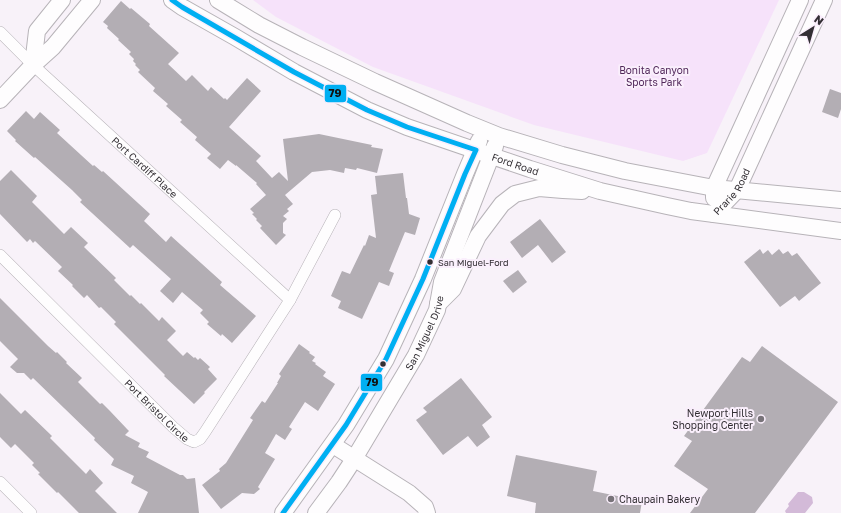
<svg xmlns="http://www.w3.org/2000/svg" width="841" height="513" font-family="'Golos Text',sans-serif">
<rect width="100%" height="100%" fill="#f8f2f9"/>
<polygon fill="#f6e2fa" points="253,0 779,0 707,153 683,161 534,125 373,67 276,17"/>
<polygon fill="#d3bad8" points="798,492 804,492 812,497 813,503 805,513 786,513 785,511 789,506 788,504"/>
<g fill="#b3aeb4">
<polygon points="121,1 130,9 131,8 150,24 149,26 179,53 168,64 186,81 192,75 208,91 211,87 224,99 225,98 227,100 247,78 261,91 229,127 261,156 256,161 272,178 279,172 288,181 283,139 319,134 372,145 371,147 383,149 377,173 357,168 356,170 345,168 344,173 330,170 312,172 285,195 293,204 287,209 289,211 283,216 287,219 283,223 283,233 286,235 276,245 260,228 262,226 256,220 257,219 252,214 254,213 250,209 266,195 256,184 257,183 236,165 236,166 228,160 220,169 207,158 211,154 195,140 197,137 180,122 182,120 166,106 168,104 153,91 155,88 138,72 140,70 135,65 136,64 133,61 134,59 129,54 131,52 118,40 119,39 107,28 108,26 103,22"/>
<polygon points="830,89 841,93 841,109 838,118 822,112"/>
<polygon points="26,111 34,119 40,112 60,130 57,133 93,166 94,165 102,172 103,171 150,214 144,221 166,242 171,236 222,282 220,285 256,316 232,343 222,334 221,336 207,324 209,322 200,313 203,310 182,292 173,303 160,291 171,279 133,245 130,248 80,202 82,200 72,190 35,157 34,158 15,141 16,140 7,131"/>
<polygon points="11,170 37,196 32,202 64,234 71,227 88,243 84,247 116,278 114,280 130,296 131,295 140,304 141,303 159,321 162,317 176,331 167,340 183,356 187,352 194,358 195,357 198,360 200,358 210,367 208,369 217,379 204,392 205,393 194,404 164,376 165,375 114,324 116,322 101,307 99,308 87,295 84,298 72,286 73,285 58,271 62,267 35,241 33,243 30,239 27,242 0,214 0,181"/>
<polygon points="403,173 406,198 407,198 409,214 420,218 415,235 405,232 389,271 394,273 389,286 379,282 362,319 338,308 341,301 331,296 342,271 350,274 364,245 365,246 369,235 376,238 371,195 377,194 375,176"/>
<polygon points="540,219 566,252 552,263 538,245 522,258 510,242"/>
<polygon points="760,249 763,254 768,250 772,255 779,249 783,254 788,251 792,256 797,253 821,283 799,301 795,296 780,307 744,262"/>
<polygon points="518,270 527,282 513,293 503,281"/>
<polygon points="0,298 48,346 56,353 57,352 67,362 66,363 82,378 78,382 100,404 102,403 110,411 127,429 129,431 125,435 140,443 138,447 149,452 146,457 180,475 183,475 187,479 195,478 199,513 138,513 148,492 131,483 134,476 111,465 114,459 94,440 95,438 33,378 31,380 24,373 17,373 10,367 18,359 0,341"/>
<polygon points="299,344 310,352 309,353 315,357 312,361 316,363 315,364 326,372 323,376 335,384 318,411 305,402 289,427 292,429 285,440 276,434 265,453 275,459 258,487 260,489 254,494 242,493 221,509 202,485 220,471 219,469 226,463 253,420 250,418 262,401 265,403 278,383 277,383 281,376 279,374"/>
<polygon points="762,346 838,402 755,513 690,513 708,489 674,466 692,441 684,436 742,357 750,362"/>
<polygon points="461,378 492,417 482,425 490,437 477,447 468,436 443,455 416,420 427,412 423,408"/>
<polygon points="0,393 21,414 25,410 52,436 50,438 86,474 90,469 103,483 95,491 117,513 79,513 58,492 57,493 38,474 40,473 32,465 34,463 15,444 11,448 0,437"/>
<polygon points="516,455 597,471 593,491 642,501 640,513 535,513 536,503 507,496"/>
</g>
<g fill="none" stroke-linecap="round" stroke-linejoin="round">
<g stroke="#b7b3b8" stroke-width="12">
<g id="street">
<path id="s1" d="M 0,32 L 33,65 L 290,300"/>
<path id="s2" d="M 0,255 L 173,427 L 187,439 L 194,442 L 200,439 L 205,432 L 290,300 L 335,215"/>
<polyline points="0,482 31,513"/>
</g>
</g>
<g stroke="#b7b3b8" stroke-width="18">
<g id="secondary">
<path id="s3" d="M 172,0 L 182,7 L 235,37 L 294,72 L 367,110 L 407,127 L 530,169 L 600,191 L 667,206 L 691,211 L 841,231"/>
<polyline points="218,0 259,25 302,47 375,82 467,123 499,136 562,155 625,171 714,188 841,200"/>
<polyline points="33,65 37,31 62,0"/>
<polyline points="0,100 33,65 53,47 92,0"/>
<polyline points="714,198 714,188 800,0"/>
<path id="s4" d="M 714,214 L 737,190 L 824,0"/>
<polyline points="438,304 453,289 478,236 502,204 515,194 539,188 563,190 582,191"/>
<polyline points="333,445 409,493 425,507 427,513"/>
<polyline points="283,513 346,425 386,359 423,279 465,174 479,141"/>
<path id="s5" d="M 316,513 L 339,482 L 354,459 L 416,355 L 437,310 L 442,282 L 495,146"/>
</g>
</g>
<use href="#street" stroke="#fefdfe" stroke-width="11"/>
<use href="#secondary" stroke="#fefdfe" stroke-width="16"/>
<g stroke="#faeffc" stroke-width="8">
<polyline id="bus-1" points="172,0 182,7 294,72 367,110 407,127 476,150 465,174 423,279 386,359 346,425 283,513"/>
</g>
<use href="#bus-1" stroke="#00aff2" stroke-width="5"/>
</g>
<g fill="#332f34" stroke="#faeffc" stroke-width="1.5">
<circle cx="430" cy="262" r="3.5"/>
<circle cx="383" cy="364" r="3.5"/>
</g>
<g fill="#787379" stroke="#faeffc" stroke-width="1.5">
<circle cx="761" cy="419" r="4"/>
<circle cx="611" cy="499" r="4"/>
</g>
<g text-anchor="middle" stroke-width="4" stroke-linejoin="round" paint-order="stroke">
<g font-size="9" fill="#332f34" stroke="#faeffc" text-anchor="start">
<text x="438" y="266">San Miguel-Ford</text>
</g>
<g font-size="10" fill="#51285a" stroke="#faeffc">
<text x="654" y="74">Bonita Canyon<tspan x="654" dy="12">Sports Park</tspan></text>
</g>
<g font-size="10" fill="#332f34" stroke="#faeffc">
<text dy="4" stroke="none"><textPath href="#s3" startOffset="382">Ford Road</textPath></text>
<text dy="4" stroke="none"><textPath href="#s1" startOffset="198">Port Cardiff Place</textPath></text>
<text dy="4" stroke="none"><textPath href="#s4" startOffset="29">Prarie Road</textPath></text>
<text dy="4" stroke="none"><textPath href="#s5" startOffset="211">San Miguel Drive</textPath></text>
<text dy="4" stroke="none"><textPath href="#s2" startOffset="221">Port Bristol Circle</textPath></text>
</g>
<g font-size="10" fill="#332f34" stroke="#faeffc" text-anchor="end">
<text x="753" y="417">Newport Hills<tspan x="753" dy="12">Shopping Center</tspan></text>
<text x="619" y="503" text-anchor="start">Chaupain Bakery</text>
</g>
</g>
<g stroke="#faeffc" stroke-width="1.5">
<rect x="324" y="84" width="23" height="19" rx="4" fill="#00aff2"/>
<rect x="360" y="373" width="23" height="19" rx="4" fill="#00aff2"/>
</g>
<g font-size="11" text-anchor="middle" font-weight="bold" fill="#111">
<text x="335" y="97">79</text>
<text x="372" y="386">79</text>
</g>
<g transform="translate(813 28) rotate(37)" stroke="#faeffc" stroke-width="3" paint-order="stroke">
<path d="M0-3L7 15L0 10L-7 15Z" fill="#332f34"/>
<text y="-6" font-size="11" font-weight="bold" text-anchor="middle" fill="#332f34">N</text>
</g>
</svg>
